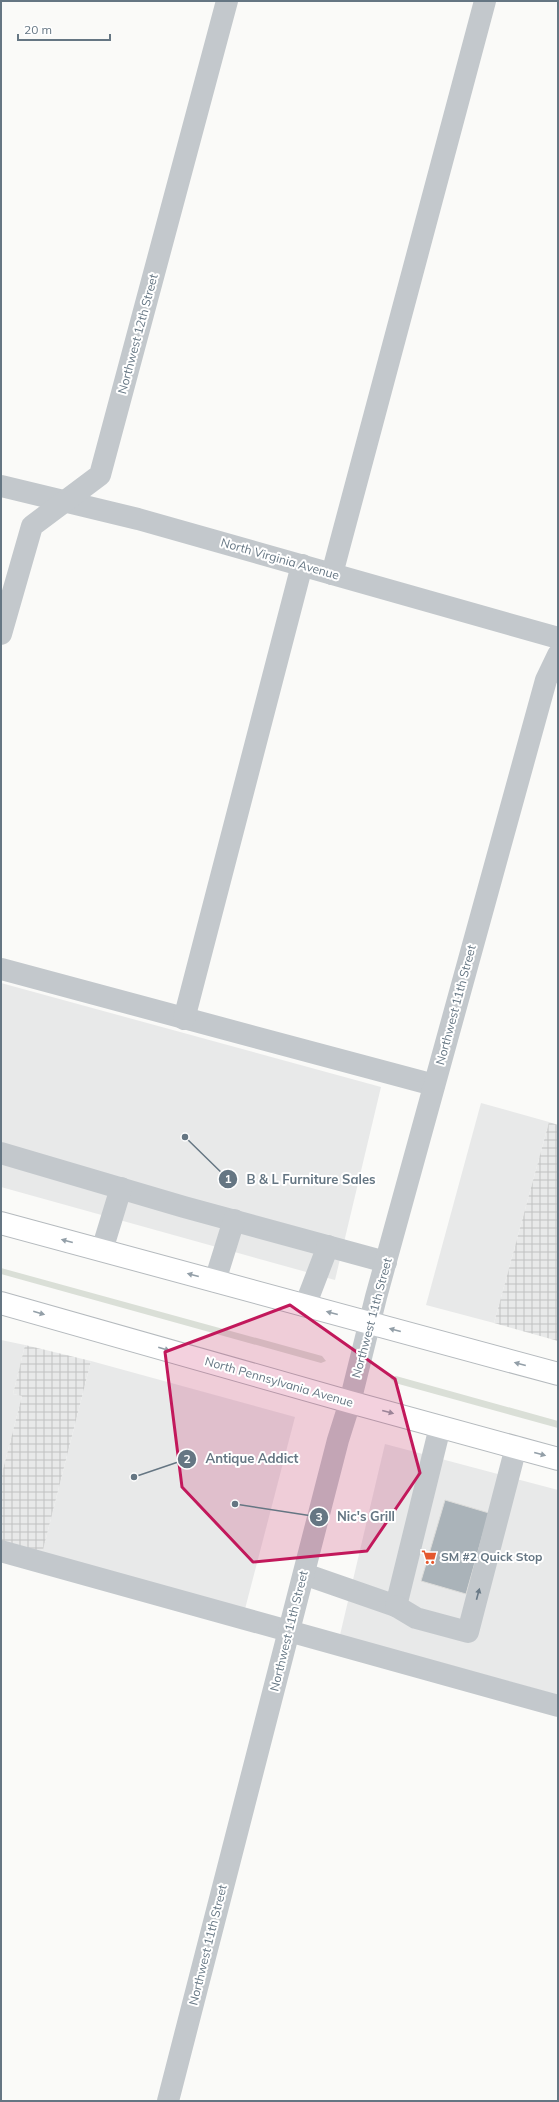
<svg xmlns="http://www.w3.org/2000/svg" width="559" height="2102" font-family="Mulish,sans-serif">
<defs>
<pattern id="industrial-grid" width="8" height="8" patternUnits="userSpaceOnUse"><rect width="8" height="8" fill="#e8e9e9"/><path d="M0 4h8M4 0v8" fill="none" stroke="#c0c1c2"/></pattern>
</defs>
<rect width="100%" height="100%" fill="#fafaf8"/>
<g fill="#e8e9e9">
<polygon points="1,983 381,1087 335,1280 1,1187"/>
<polygon points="481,1103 549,1122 494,1323 426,1305"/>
<polygon points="1,1340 25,1345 13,1394 22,1396 1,1477"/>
<polygon points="91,1361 295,1417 245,1609 42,1554"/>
<polygon points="385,1444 558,1490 558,1695 340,1635"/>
</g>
<g fill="url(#industrial-grid)">
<polygon points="549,1122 558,1125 558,1341 494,1323"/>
<polygon points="25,1345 91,1361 42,1554 1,1543 1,1477 22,1396 13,1394"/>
</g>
<g fill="#dadfd7">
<polygon points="1,1268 322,1356 326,1361 321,1363 1,1274"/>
<polygon points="396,1376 558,1421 558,1428 395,1383 390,1378"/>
</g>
<polygon fill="#aab3b9" stroke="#dcdcda" points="445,1500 489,1513 466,1594 421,1581"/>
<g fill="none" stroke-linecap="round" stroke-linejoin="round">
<g stroke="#b5babe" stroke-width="24">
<g id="major">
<polyline points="1,1223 558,1374"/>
<polyline points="1,1303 350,1402 558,1459"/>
</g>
</g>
<g stroke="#c3c8cc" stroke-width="22">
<polyline points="1,486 138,519 558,638"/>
<polyline points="332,574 485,1"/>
<polyline points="1,634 32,526 100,475 227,1"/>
<polyline points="1,969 434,1085"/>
<polyline points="184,1019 302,565"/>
<polyline points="1,1153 184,1207 386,1262"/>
<polyline points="102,1250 121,1188"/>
<polyline points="215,1281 234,1220"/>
<polyline points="305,1306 328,1246"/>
<polyline points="1,1551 558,1706"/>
<polyline points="304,1574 396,1606 440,1427"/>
<polyline points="396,1606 416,1618 468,1632 516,1447"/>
<polyline points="168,2101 338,1440 350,1402 376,1297 546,680 558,655"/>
</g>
<use href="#major" stroke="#fff" stroke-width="22"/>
</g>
<defs><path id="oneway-solid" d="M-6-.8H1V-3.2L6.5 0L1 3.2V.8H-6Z"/></defs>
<g fill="#939fa8">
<use href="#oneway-solid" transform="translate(67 1241) rotate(-165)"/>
<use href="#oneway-solid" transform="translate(193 1275) rotate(-165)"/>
<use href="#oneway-solid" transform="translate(39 1313) rotate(16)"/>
<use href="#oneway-solid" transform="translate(332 1313) rotate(-165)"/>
<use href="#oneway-solid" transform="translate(395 1330) rotate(-165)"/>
<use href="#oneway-solid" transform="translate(164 1349) rotate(16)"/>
<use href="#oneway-solid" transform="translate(520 1364) rotate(-165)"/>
<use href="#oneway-solid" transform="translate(388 1412) rotate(15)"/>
<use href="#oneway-solid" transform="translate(540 1454) rotate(15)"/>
</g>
<use fill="#6a7a87" href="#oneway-solid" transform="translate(478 1594) rotate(-75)"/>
<path fill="#c2185b" fill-opacity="0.2" stroke="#c2185b" stroke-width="3" stroke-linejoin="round" d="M 290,1305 L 395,1379 L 420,1473 L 367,1551 L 253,1562 L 182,1487 L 165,1352 Z"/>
<defs>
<g id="supermarket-bare" transform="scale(1.2)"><path d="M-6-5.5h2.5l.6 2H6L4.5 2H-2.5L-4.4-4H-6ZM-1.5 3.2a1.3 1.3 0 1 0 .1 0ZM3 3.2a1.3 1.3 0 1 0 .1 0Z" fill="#e4572e" stroke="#fff" stroke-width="2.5" paint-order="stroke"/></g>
</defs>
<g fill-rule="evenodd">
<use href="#supermarket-bare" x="429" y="1557"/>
</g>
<g text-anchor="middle" stroke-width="4" stroke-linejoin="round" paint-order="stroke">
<g font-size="12" fill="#657683" stroke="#fff">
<text transform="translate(138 334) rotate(-75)" y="4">Northwest 12th Street</text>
<text transform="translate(280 559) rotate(16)" y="4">North Virginia Avenue</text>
<text transform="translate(456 1005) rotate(-75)" y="4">Northwest 11th Street</text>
<text transform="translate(372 1318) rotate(-75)" y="4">Northwest 11th Street</text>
<text transform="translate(279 1382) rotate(16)" y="4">North Pennsylvania Avenue</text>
<text transform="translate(289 1631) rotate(-76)" y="4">Northwest 11th Street</text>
<text transform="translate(208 1945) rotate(-76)" y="4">Northwest 11th Street</text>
</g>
<g font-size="12" font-weight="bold" fill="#657683" stroke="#fff" text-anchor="start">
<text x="441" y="1561">SM #2 Quick Stop</text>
</g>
</g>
<path fill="none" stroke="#657683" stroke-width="1.5" d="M185 1137L228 1179M134 1477L187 1459M235 1504L319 1517"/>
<g fill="#657683" stroke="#fff" stroke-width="1.5">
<circle cx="185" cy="1137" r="4"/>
<circle cx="134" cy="1477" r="4"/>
<circle cx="235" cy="1504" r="4"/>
<circle cx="228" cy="1179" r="10"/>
<circle cx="187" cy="1459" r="10"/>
<circle cx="319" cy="1517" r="10"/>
</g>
<g font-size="12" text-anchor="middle" font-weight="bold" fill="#fff">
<text x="228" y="1183">1</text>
<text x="187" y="1463">2</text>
<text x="319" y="1521">3</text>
</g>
<g font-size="13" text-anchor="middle" font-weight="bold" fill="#657683" stroke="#fff" stroke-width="4" stroke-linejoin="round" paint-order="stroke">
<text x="311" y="1184">B &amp; L Furniture Sales</text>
<text x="252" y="1463">Antique Addict</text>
<text x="366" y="1521">Nic's Grill</text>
</g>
<rect width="559" height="2102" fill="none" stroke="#657683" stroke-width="4"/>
<path d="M18 34v6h92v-6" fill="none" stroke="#657683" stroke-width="2"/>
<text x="24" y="34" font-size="12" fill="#657683" stroke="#ffffff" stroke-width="3" paint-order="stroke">20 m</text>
</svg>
